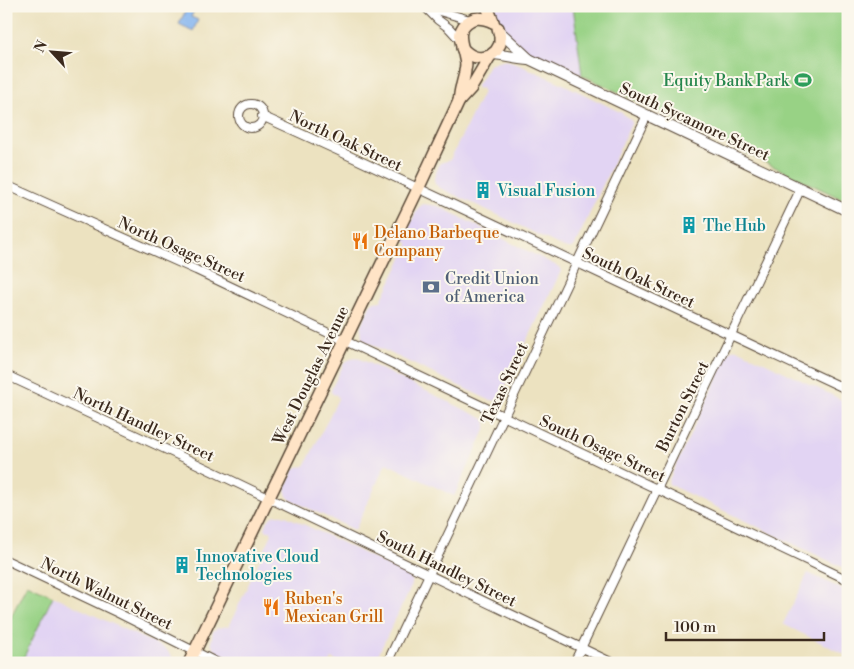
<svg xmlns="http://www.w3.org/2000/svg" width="854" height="669" font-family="'Libre Bodoni',serif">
<rect width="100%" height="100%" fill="#fbf7ec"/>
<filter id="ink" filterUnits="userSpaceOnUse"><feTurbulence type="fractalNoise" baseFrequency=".02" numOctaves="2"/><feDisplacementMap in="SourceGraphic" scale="10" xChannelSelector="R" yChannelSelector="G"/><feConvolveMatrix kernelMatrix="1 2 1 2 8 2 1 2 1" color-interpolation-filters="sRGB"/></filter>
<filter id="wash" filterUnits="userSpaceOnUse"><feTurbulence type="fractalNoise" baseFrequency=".0096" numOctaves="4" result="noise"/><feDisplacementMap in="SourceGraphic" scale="20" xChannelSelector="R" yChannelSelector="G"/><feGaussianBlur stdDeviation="1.12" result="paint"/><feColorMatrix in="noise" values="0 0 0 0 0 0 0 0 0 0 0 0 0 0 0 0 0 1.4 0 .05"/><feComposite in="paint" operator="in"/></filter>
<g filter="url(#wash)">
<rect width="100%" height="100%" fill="#ece2c0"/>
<g fill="#e2d4f3">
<polygon points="491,6 573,6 582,75 573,72 528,52 505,33 492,10"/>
<polygon points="502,60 510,61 561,83 622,113 630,119 632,122 575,245 572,248 568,248 563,247 498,215 440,188 435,184 434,178 440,163 450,160 483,92 482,88 478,89 476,87 489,65 495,62"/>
<polygon points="423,204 438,206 559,267 561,271 501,395 496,401 487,399 367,342 362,338 361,326 370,306 374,302 381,301 408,246 408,243 405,241 404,238 418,208"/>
<polygon points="737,349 848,403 848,570 670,485 668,482 729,352 732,350"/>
<polygon points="358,358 484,419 486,423 486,428 454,496 386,463 355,530 291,500 287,496 285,489 293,471 297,467 305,466 338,399 337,395 333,394 331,392 332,387 345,362 351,359"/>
<polygon points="276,515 282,515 288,517 341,542 408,576 412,580 412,585 374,663 340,663 332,659 330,663 239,663 218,653 214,649 211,643 213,631 217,628 229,626 272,534 271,531 267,531 265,528 267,522 271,517"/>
<polygon points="808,573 848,592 848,656 783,624"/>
<polygon points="53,596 166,649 173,658 173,663 21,663"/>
</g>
<g fill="#98d285" stroke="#6a7e52">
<polygon points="573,6 848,6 848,202 582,75"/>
<polygon points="27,584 53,596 21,663 6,663 6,627"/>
</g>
<polygon fill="#83b4ef" stroke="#5f6f86" points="188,6 196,6 191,17 198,20 193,31 179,24"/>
</g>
<g filter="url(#ink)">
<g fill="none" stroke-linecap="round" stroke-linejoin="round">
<g stroke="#564636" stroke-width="10">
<g id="minor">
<polyline points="422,6 470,20"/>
<polyline points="426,8 438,20 449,28 460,40"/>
<circle cx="251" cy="116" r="12"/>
<polyline points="262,116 339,151 848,390"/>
<polyline points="6,185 196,270 848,580"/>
<polyline points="6,375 191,461 613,663"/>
<polyline points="6,560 118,613 218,663"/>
<polyline points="387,663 647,115"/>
<polyline points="574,663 801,188"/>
</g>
</g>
<g stroke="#564636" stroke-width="12">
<g id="tertiary">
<polyline points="499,31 529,59 848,211"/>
<path d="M 492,54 C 505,55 516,58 529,59"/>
</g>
</g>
<g stroke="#564636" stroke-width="14">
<g id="secondary">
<polyline points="487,6 493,22"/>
<path d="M 462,48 C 470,57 478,60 490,56"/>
<polyline points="459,101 471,88 490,56 496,51 500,44 500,36 498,28"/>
<path d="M 189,663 L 418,189 L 459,101 C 460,96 460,90 462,85 C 463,80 465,75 465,70 C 466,67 466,62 465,59 C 463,45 453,30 471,20 C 478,16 486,19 493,22"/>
</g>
</g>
<use href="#minor" stroke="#fff" stroke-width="8"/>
<use href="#tertiary" stroke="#fff" stroke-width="10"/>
<use href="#secondary" stroke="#ffe4c6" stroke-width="11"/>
</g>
</g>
<defs>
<g id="stadium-bare" transform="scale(1.35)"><path d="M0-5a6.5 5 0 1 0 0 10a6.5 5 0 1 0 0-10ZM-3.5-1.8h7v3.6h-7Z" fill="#2e9e5b" stroke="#fbf7ec" stroke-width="2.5" paint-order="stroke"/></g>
<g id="building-bare" transform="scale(1.35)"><path d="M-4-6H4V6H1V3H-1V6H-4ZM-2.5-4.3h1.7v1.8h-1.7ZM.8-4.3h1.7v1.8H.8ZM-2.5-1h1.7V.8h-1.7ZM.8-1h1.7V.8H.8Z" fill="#0f9aa8" stroke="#fbf7ec" stroke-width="2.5" paint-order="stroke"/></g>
<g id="restaurant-bare" transform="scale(1.35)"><path d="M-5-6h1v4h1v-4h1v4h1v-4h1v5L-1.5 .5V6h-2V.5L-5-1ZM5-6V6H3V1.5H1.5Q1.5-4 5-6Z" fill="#e8710a" stroke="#fbf7ec" stroke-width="2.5" paint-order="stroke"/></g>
<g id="bank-bare" transform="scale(1.35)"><path d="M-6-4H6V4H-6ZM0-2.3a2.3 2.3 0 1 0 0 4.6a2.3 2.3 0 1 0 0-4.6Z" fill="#5c6f8a" stroke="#fbf7ec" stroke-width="2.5" paint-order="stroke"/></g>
</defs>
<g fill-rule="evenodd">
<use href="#stadium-bare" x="803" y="80"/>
<use href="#building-bare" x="483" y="190"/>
<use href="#building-bare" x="689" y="225"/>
<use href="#restaurant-bare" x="360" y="241"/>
<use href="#bank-bare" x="431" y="287"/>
<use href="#building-bare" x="182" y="565"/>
<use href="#restaurant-bare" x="271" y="607"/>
</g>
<g text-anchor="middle" stroke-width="4" stroke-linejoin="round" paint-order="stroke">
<g font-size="16" fill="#27864d" stroke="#fbf7ec" text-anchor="end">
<text x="789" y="86">Equity Bank Park</text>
</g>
<g font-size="16" fill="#3b2a1e" stroke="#fbf7ec">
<text transform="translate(695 121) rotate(25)" y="6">South Sycamore Street</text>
<text transform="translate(346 140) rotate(25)" y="6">North Oak Street</text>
<text transform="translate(182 249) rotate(24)" y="6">North Osage Street</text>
<text transform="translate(639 277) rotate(25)" y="6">South Oak Street</text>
<text transform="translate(310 375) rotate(-64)" y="6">West Douglas Avenue</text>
<text transform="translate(504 383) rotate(-65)" y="6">Texas Street</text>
<text transform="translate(682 406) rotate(-64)" y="6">Burton Street</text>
<text transform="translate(144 424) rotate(25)" y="6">North Handley Street</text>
<text transform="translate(603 448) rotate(25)" y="6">South Osage Street</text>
<text transform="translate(447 568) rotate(26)" y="6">South Handley Street</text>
<text transform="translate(107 593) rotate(26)" y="6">North Walnut Street</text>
</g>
<g font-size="16" fill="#0d838f" stroke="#fbf7ec" text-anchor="start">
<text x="497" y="196">Visual Fusion</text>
<text x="703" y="231">The Hub</text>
<text x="196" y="562">Innovative Cloud<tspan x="196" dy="18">Technologies</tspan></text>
</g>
<g font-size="16" fill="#c56008" stroke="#fbf7ec" text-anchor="start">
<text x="374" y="238">Delano Barbeque<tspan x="374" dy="18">Company</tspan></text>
<text x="285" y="604">Ruben's<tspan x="285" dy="18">Mexican Grill</tspan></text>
</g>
<g font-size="16" fill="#4e5e75" stroke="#fbf7ec" text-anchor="start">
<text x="445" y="284">Credit Union<tspan x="445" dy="18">of America</tspan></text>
</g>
</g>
<rect width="854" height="669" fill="none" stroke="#fbf7ec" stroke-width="25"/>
<g transform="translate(52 52) rotate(296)" stroke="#fbf7ec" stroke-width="4" paint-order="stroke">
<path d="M0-4L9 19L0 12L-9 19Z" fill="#3b2a1e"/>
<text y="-8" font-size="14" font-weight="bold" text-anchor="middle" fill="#3b2a1e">N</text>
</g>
<path d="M666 632v8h158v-8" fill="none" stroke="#3b2a1e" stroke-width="2.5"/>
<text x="674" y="632" font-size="15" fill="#3b2a1e" stroke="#fbf7ec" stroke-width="4" paint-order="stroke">100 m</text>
</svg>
